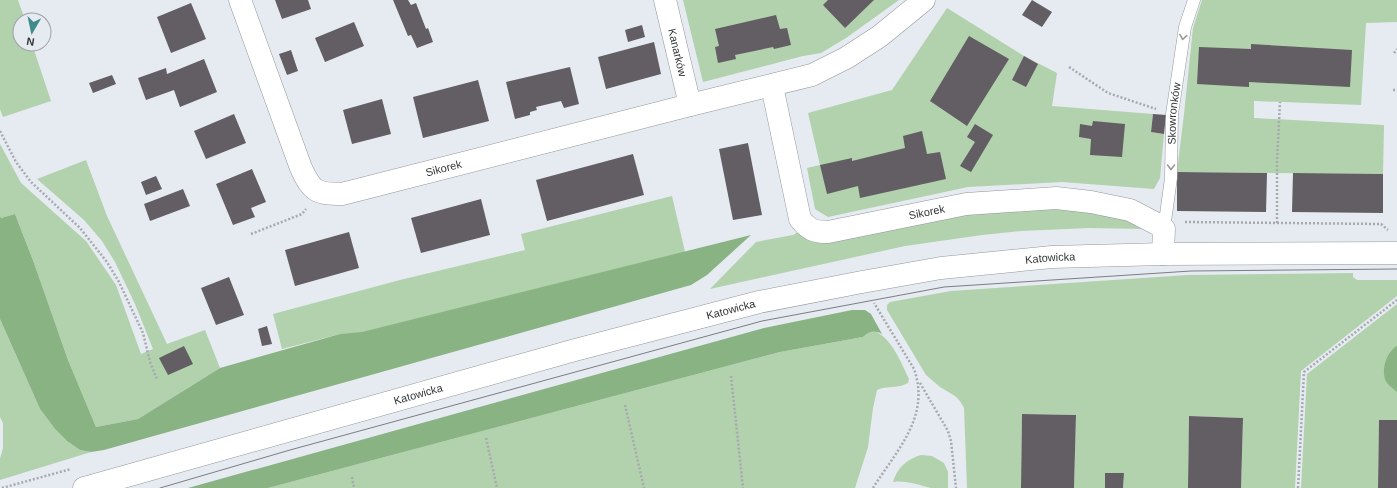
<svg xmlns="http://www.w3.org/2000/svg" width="1397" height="488" font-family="Helvetica,sans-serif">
<rect width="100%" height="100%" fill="#e6eaf1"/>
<g fill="#b2d1ad">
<polygon points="0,0 18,0 25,20 20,20 20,44 32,44 51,101 3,117 0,109"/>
<polygon points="683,0 899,0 846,38 821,53 803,56 703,82"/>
<polygon points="1202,0 1397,0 1397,22 1366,23 1361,105 1254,101 1254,118 1384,125 1383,174 1177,172 1184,114 1193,28"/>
<polygon points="947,8 1024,56 1057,73 1052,106 1153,114 1151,132 1164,134 1160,178 1154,189 1062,182 968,187 828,217 815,209 807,168 820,165 808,113 892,90"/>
<polygon points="0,144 21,183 86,241 116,285 141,354 153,349 135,304 115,262 102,241 84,220 37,179 86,160 107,216 167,344 205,330 220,368 138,419 96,427 68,360 34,263 15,214 1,218 0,216"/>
<polygon points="672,196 685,252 362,333 340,334 282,349 273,314 400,280 525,250 521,234"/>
<path d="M 1069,207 L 1114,214 L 1145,229 L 1089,228 L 1021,231 L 982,235 L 905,246 L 710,289 L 756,242 L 793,235 L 800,231 C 889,223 979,212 1069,207 Z"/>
<polygon points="1353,273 1353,277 1357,280 1397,280 1397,296 1301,371 1295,488 1241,488 1243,418 1189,416 1188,488 1123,488 1124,473 1106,473 1105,488 1074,488 1076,415 1022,414 1021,488 967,488 964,408 960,401 955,396 940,387 926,375 887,310 887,305 890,302 951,291 1188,275"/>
<polygon points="1397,304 1397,420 1379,420 1378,488 1301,488 1307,374"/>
<polygon points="0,319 40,409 55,429 67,441 80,450 91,452 0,480 0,459 3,448 3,423 0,417"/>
<path d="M 875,331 C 892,339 901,362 909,379 L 908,383 C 898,389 887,385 877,390 L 873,408 L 868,447 L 855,488 L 268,488 L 780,352 L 863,337 L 869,332 Z"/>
<path d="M 921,455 L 932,456 L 944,463 L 948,472 L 948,488 C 943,488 936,488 931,488 C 918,485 907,480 893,482 C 897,468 907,459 921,455 Z"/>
</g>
<g fill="#8ab384">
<polygon points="15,214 34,263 68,360 96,427 138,419 220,368 340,334 362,332 751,235 707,275 691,285 104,450 91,452 80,450 67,441 55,429 40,409 0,319 0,216 1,218"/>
<path d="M 852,310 L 865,310 L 871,314 L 882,334 C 874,330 870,331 863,337 L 780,352 L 268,488 L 188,488 L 764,328 Z"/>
<path d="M 1397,346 L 1397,392 C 1394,389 1389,386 1387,383 C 1380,372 1386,352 1397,346 Z"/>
</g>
<g fill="#625e63">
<polygon points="275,0 308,0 311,9 282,19"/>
<polygon points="393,0 408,0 411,5 416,3 426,29 428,28 433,42 417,48 411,35 408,36"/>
<polygon points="828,0 874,0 845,28 823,5"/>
<polygon points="1032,0 1052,12 1042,27 1022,15"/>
<polygon points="191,3 206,39 171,53 157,17"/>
<polygon points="776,15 780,29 787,28 791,45 774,49 773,47 735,55 736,59 718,63 715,47 719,46 715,29"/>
<polygon points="354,22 364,46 325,62 315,38"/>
<polygon points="642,25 645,37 628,42 625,30"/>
<polygon points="969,36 1009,59 967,126 930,101"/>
<polygon points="654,42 661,74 606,89 598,57"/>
<polygon points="1251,44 1352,50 1350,87 1249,82 1249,87 1197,84 1199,47 1251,49"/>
<polygon points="291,50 298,71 287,75 279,54"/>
<polygon points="1024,56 1038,64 1026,87 1012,80"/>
<polygon points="204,59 217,92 180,107 174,90 146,100 138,78 166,68 167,74"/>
<polygon points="570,67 579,104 564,108 561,101 536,107 537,110 530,112 530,115 515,119 506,82"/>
<polygon points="112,75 116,84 93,93 89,83"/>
<polygon points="478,80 489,121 423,138 413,97"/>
<polygon points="382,99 391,134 352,144 343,110"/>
<polygon points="234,114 246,143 206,159 194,131"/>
<polygon points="1153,114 1166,115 1164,134 1151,132"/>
<polygon points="1093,121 1125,124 1122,157 1090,155 1091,139 1079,137 1080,124 1092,126"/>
<polygon points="975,124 993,135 971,172 960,166 975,142 967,137"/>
<polygon points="922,131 927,154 940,152 946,179 860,198 858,186 827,194 820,165 852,158 852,161 905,148 903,136"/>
<polygon points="748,143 762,215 733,220 719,149"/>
<polygon points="633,154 644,195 547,221 536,180"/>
<polygon points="252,169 266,202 251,208 255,217 233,225 216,184"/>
<polygon points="1177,172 1267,173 1266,212 1177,211"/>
<polygon points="1293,173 1383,174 1383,213 1292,212"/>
<polygon points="156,176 162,189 146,195 141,182"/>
<polygon points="183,189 190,206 150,221 144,204"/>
<polygon points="481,199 490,235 421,253 411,218"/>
<polygon points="349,232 359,268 295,286 285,250"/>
<polygon points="229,277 244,315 216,325 201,288"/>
<polygon points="267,326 272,344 262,346 258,329"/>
<polygon points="184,346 193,364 168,375 159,358"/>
<polygon points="1022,414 1076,415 1074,488 1021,488"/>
<polygon points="1189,416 1243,418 1241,488 1188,488"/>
<polygon points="1379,420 1397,420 1397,488 1378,488"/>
<polygon points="1105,473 1124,473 1123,488 1105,488"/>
</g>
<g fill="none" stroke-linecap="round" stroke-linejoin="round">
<g stroke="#93979d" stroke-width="13">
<g id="lane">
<path id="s1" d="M 1164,229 L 1171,178 L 1172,114 L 1185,27 L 1194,0"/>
</g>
</g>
<g stroke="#93979d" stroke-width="23">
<g id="street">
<path id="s2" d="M 240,0 L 301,168 C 312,192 317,194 342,194 L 690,105 L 812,75 L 846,58 L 880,36 L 924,0"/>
<path id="s3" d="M 665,0 L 690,105"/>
<path id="s4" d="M 772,86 L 800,219 C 809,230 814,232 828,232 L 966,204 L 1056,198 L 1091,202 L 1130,210 L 1157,224 L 1164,229 L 1163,254"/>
</g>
</g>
<g stroke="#93979d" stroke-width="23">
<g id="secondary">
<path id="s5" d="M 84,488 L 575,350 L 759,302 L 862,282 L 941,268 L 1052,257 L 1163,254 L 1397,253"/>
</g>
</g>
<g stroke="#a6aaaf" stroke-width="2.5" stroke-dasharray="2 2" stroke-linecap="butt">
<polyline points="1394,53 1397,49"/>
<polyline points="1069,67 1108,93 1156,109"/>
<polyline points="1393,90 1397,90"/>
<polyline points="0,131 16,162 31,182 80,228 107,262 119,282 143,333 150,362 157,379"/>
<polyline points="1185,222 1381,224 1388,230"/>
<polyline points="1277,223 1277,161 1280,102"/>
<polyline points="251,234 302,214 306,209"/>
<polyline points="731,376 743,488"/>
<polyline points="920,383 948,431 951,441 956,488"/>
<polyline points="625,405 644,488"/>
<polyline points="486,438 497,488"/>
<polyline points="352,477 354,488"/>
<polyline points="2,488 71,469"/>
<path d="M 873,488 C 896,451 931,417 914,369 L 874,303"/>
<polyline points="1298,488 1304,372 1397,300"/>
</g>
<use href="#lane" stroke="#fff" stroke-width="12"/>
<use href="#street" stroke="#fff" stroke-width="22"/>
<use href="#secondary" stroke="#fff" stroke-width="22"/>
<polyline stroke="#7b7e82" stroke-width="1" points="160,488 290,450 762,321 944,287 1191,271 1397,269"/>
</g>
<defs><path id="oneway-chevron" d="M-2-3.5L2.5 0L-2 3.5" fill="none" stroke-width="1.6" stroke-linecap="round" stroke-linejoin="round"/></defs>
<g stroke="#989a9a">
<use href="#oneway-chevron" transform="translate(1183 37) rotate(99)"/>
<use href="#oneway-chevron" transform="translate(1171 167) rotate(90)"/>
</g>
<g text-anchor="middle" stroke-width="4" stroke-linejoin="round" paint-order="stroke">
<g font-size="11" fill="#323436" stroke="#e6eaf1">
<text dy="4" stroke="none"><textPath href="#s3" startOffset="54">Kanarków</textPath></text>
<text dy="4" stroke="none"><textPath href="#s1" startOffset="116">Skowronków</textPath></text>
<text dy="4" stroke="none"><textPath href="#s2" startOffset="337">Sikorek</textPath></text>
<text dy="4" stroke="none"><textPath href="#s4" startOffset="269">Sikorek</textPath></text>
<text dy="4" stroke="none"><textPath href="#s5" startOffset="995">Katowicka</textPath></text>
<text dy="4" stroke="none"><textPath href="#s5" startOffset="671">Katowicka</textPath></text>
<text dy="4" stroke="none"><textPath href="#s5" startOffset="347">Katowicka</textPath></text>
</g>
</g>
<g transform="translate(32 32) rotate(189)"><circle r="19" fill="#e6eaf1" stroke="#9ea1a6"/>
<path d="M0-3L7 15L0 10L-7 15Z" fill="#428a89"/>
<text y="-6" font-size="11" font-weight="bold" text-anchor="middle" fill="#323436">N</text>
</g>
</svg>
